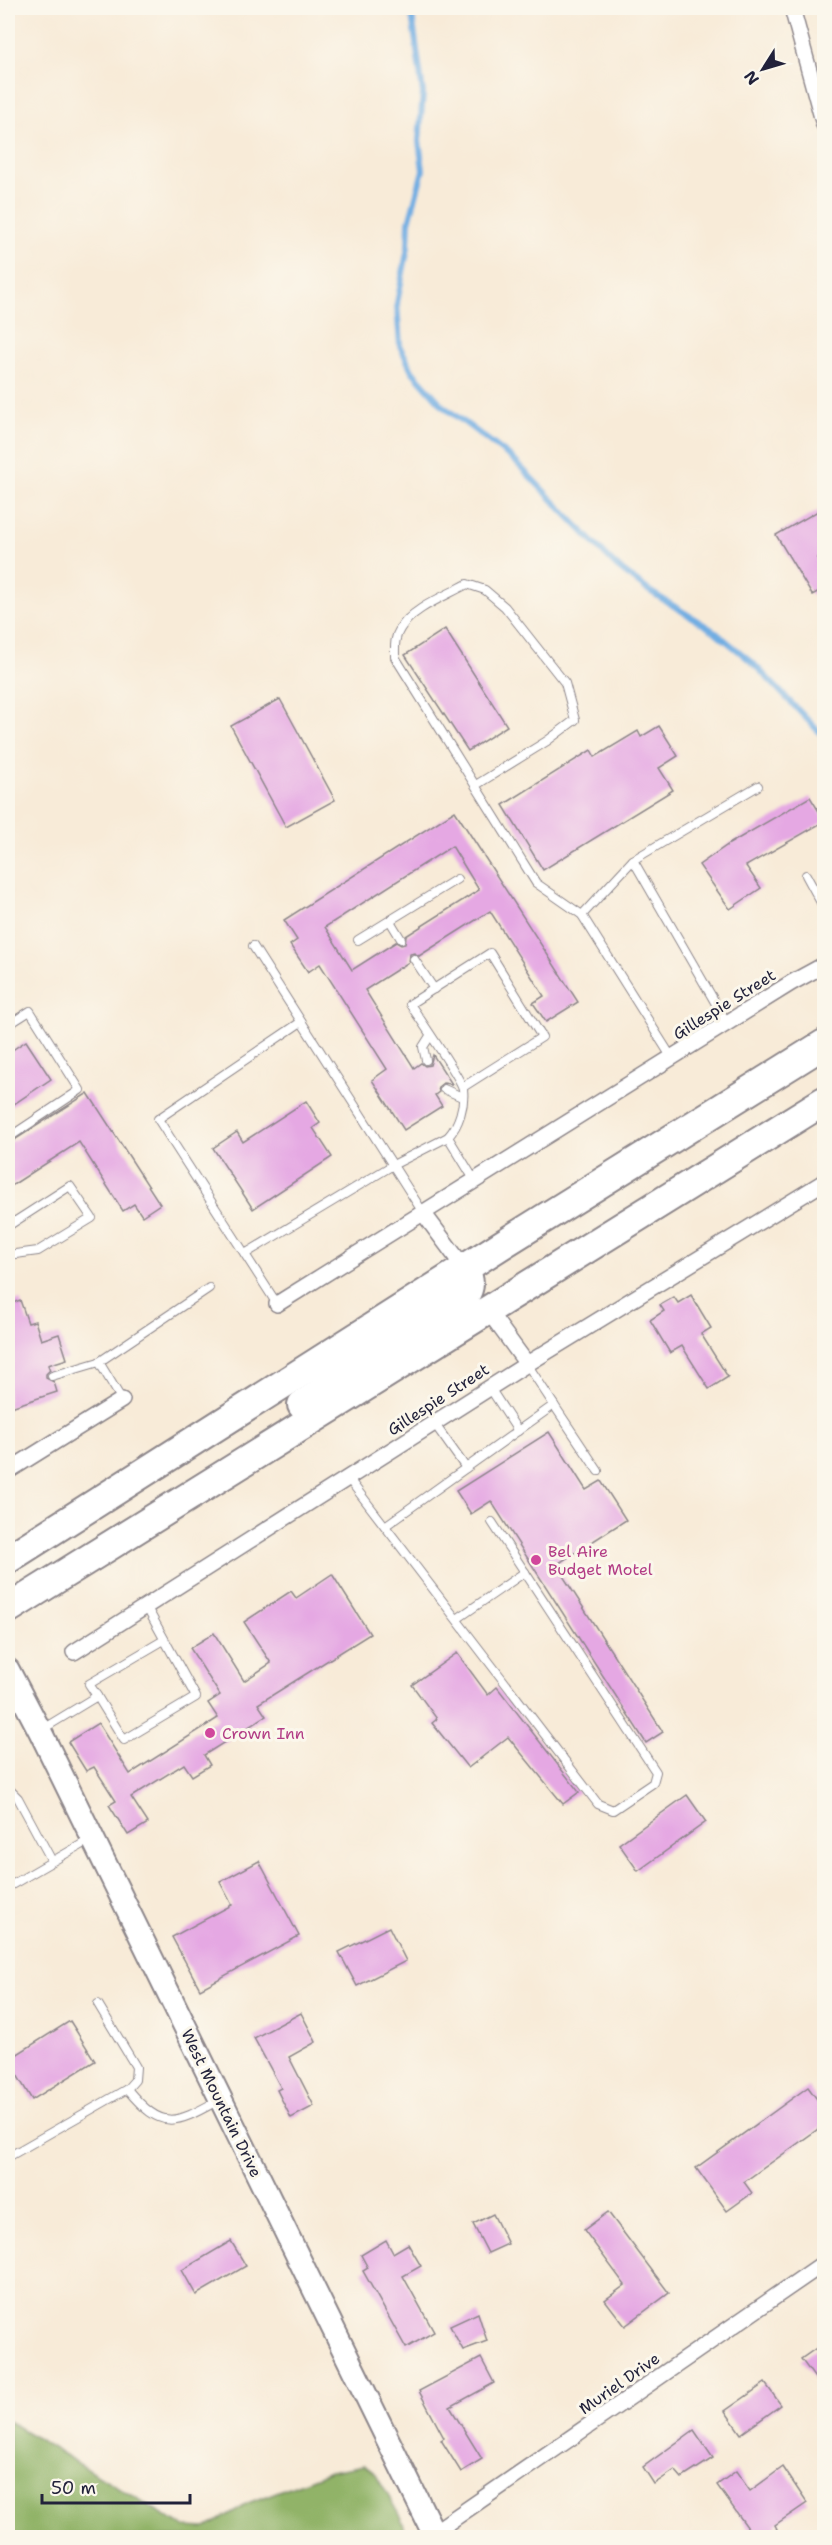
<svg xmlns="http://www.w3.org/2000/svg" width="832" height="2545" font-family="'Shantell Sans',sans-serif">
<rect width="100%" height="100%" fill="#fbf7ec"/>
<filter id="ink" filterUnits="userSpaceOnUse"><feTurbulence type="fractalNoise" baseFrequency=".0167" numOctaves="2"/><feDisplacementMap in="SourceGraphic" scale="12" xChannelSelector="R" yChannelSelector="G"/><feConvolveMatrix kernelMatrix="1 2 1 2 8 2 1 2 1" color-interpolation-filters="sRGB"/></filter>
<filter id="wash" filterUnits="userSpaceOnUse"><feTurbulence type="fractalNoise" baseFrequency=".008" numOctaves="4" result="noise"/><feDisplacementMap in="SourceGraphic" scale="24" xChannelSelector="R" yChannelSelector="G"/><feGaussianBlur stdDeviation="1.35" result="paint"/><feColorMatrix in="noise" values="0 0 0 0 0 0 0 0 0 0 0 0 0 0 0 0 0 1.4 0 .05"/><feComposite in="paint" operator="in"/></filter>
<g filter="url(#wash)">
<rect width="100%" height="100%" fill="#f8ebd8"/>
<polygon fill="#91b367" stroke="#5a6a51" stroke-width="1.5" points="8,2421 184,2527 206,2528 248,2503 331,2471 364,2465 376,2474 404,2524 405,2537 8,2537"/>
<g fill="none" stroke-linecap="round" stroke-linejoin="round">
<polyline stroke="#71ade2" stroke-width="6" points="411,8 423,93 419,141 423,170 409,222 408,247 397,303 400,346 412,371 444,407 513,459 616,566 648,590 714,631 752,662 824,737"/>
</g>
<g id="blocks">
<g fill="#e5a8e3" fill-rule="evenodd">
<polygon points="825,507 825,554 817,558 825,571 825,588 812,595 776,535"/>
<polygon points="445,629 507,726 468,751 405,655"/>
<polygon points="280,699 335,800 286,827 231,726"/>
<polygon points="659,726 678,756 659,768 673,790 543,870 503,805 591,750 595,757 638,731 641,737"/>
<polygon points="810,797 825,821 746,866 761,888 730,909 699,865 729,844"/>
<path d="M 455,811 L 578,1002 L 546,1022 L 533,1003 L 544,996 L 490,911 L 419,956 L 414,953 L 410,954 L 409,962 L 365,990 L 414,1068 L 421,1063 L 425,1066 L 430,1065 L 433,1055 L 452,1084 L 443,1083 L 438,1087 L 439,1092 L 435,1095 L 442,1106 L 404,1130 L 372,1080 L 387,1069 L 320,964 L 308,972 L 290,945 L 297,940 L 284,920 ZM 452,846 L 479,890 L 406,936 L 405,944 L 401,945 L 396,942 L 352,970 L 325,927 Z"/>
<polygon points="26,1041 51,1079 8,1108 8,1053"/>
<polygon points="88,1093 160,1204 142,1216 134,1204 123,1211 79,1142 8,1188 8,1144"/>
<polygon points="306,1101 320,1123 313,1128 332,1157 253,1209 213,1148 237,1132 243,1142"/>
<polygon points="691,1295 711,1328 701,1334 728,1377 709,1389 682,1346 670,1353 650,1320 664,1311 660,1305 674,1297 678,1303"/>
<polygon points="20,1300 28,1323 35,1321 41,1340 59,1334 67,1359 48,1365 50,1370 46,1374 46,1378 54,1382 57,1392 8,1408 8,1305"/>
<polygon points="549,1432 586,1490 601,1481 626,1520 556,1565 663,1732 646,1743 491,1501 471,1514 456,1491"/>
<polygon points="332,1574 370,1634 258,1704 266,1716 204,1755 210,1765 192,1776 184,1764 131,1797 148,1823 128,1835 109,1805 116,1801 94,1767 86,1771 68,1742 98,1723 130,1774 218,1718 208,1703 220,1695 190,1648 214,1633 244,1681 271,1663 244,1622 291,1591 296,1598"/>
<polygon points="457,1653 488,1695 497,1687 579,1792 563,1804 508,1737 468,1768 432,1723 437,1719 412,1685"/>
<polygon points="687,1795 706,1822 638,1871 619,1844"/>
<polygon points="259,1861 299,1936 200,1989 172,1937 232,1905 220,1882"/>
<polygon points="389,1927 406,1961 357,1986 339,1952"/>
<polygon points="301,2013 316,2042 289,2057 314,2106 291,2118 277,2090 281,2088 254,2038"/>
<polygon points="70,2021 95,2061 32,2100 8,2060"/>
<polygon points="808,2087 825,2110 825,2124 744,2182 752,2193 727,2211 696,2168"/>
<polygon points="608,2212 669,2293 625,2326 605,2300 625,2285 584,2230"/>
<polygon points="493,2214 508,2244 488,2253 473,2224"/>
<polygon points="386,2240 393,2253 408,2244 421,2266 403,2276 434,2332 406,2348 363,2271 368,2268 361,2255"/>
<polygon points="231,2241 246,2266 196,2295 182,2270"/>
<polygon points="478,2313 487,2341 463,2350 450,2326"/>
<polygon points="825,2342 825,2392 801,2359"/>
<polygon points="481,2358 494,2383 450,2407 482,2459 461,2472 441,2440 444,2438 419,2391"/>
<polygon points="765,2383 781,2405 741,2434 725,2411"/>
<polygon points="694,2430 713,2458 682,2478 675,2470 654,2484 643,2467"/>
<polygon points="783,2467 807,2503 775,2525 777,2529 765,2538 755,2538 717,2485 736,2471 750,2491"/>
</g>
</g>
</g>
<g filter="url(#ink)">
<use href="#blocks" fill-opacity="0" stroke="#8d868a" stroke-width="1.5"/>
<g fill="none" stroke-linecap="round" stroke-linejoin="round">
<g stroke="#8d868a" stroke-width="10">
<g id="lane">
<path d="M 476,785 L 547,741 L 575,720 L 565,683 L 505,607 L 485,590 L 467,584 C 446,596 412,608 400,629 C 394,638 395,647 395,657 L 536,883 L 582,915 L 672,1058"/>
<polyline points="633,860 727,1023"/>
<polyline points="806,875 824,908"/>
<polyline points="582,915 633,860 758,786"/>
<polyline points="390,921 401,939"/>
<polyline points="358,940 457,879"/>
<polyline points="253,946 424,1214"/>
<polyline points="414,959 434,989"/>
<polyline points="8,1025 30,1011 80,1090 8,1138"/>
<polyline points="426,1060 423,1047 430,1036"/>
<path d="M 463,1087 L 542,1037 L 490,953 L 410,1004 C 419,1018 461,1078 463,1089 C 465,1105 459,1125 448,1137 L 475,1181"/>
<polyline points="444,1089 462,1097"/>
<polyline points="8,1226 70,1186 92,1218 38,1251 8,1255"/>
<polyline points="245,1254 393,1165 448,1137"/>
<polyline points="277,1304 158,1119 301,1022"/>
<polyline points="99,1362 209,1288"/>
<polyline points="527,1364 554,1405"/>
<polyline points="52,1376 99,1362 122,1400"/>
<polyline points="490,1388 518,1431"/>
<polyline points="434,1423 466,1468"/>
<polyline points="348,1478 598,1804 613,1810 653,1783 656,1772 492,1522"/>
<polyline points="385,1526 554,1405 598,1471"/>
<polyline points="457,1619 525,1572"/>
<polyline points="97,1696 89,1684 164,1640"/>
<polyline points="41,1730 97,1696 124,1740 196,1697 146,1606"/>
<polyline points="8,1788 18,1798 52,1861"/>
<polyline points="8,1887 91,1839"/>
<polyline points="98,2004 136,2067 135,2080 127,2089"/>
<path d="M 8,2157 L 127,2089 C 163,2132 175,2124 219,2100"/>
</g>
</g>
<g stroke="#8d868a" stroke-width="18">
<g id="street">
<polyline points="792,8 824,125"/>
<polyline points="424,1214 465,1269"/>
<polyline points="277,1304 791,983 824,965"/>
<polyline points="489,1312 527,1364"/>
<polyline points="8,1471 122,1400"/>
<polyline points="74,1652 527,1364 824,1182"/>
<polyline points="433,2533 824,2263"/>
</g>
</g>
<g stroke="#8d868a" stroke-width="26">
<polyline id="secondary" points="8,1670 40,1731 436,2538"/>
</g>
<g stroke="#8d868a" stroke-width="32">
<g id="highway">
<path d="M 302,1405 L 464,1297 C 471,1287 470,1281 465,1269"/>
<polyline points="8,1559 503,1244 824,1044"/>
<polyline points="8,1609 824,1101"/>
</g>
</g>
<use href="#lane" stroke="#fff" stroke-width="8"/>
<use href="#street" stroke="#fff" stroke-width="15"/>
<use href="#secondary" stroke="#fff" stroke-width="22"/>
<use href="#highway" stroke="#fff" stroke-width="28"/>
</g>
</g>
<g fill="#d1479c" stroke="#fbf7ec" stroke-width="2">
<circle cx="536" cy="1560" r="6"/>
<circle cx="210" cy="1733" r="6"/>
</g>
<g text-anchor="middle" stroke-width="6" stroke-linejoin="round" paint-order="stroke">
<g font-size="16" fill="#22223b" stroke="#fbf7ec">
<text transform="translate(724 1004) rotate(-32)" y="6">Gillespie Street</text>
<text transform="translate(438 1399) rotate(-33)" y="6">Gillespie Street</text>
<text transform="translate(222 2103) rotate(64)" y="6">West Mountain Drive</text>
<text transform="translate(619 2383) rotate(-35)" y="6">Muriel Drive</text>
</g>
<g font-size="16" fill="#b23c85" stroke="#fbf7ec" text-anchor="start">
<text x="548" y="1557">Bel Aire<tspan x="548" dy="18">Budget Motel</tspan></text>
<text x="222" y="1739">Crown Inn</text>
</g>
</g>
<rect width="832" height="2545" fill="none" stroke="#fbf7ec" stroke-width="30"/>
<g transform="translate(763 69) rotate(233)" stroke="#fbf7ec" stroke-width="4.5" paint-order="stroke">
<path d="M0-4.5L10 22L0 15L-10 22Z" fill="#22223b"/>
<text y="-9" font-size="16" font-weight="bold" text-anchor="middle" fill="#22223b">N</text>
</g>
<path d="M42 2494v9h148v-9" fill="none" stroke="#22223b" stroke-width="3"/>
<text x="51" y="2494" font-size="18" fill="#22223b" stroke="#fbf7ec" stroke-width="4.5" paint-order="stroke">50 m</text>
</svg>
